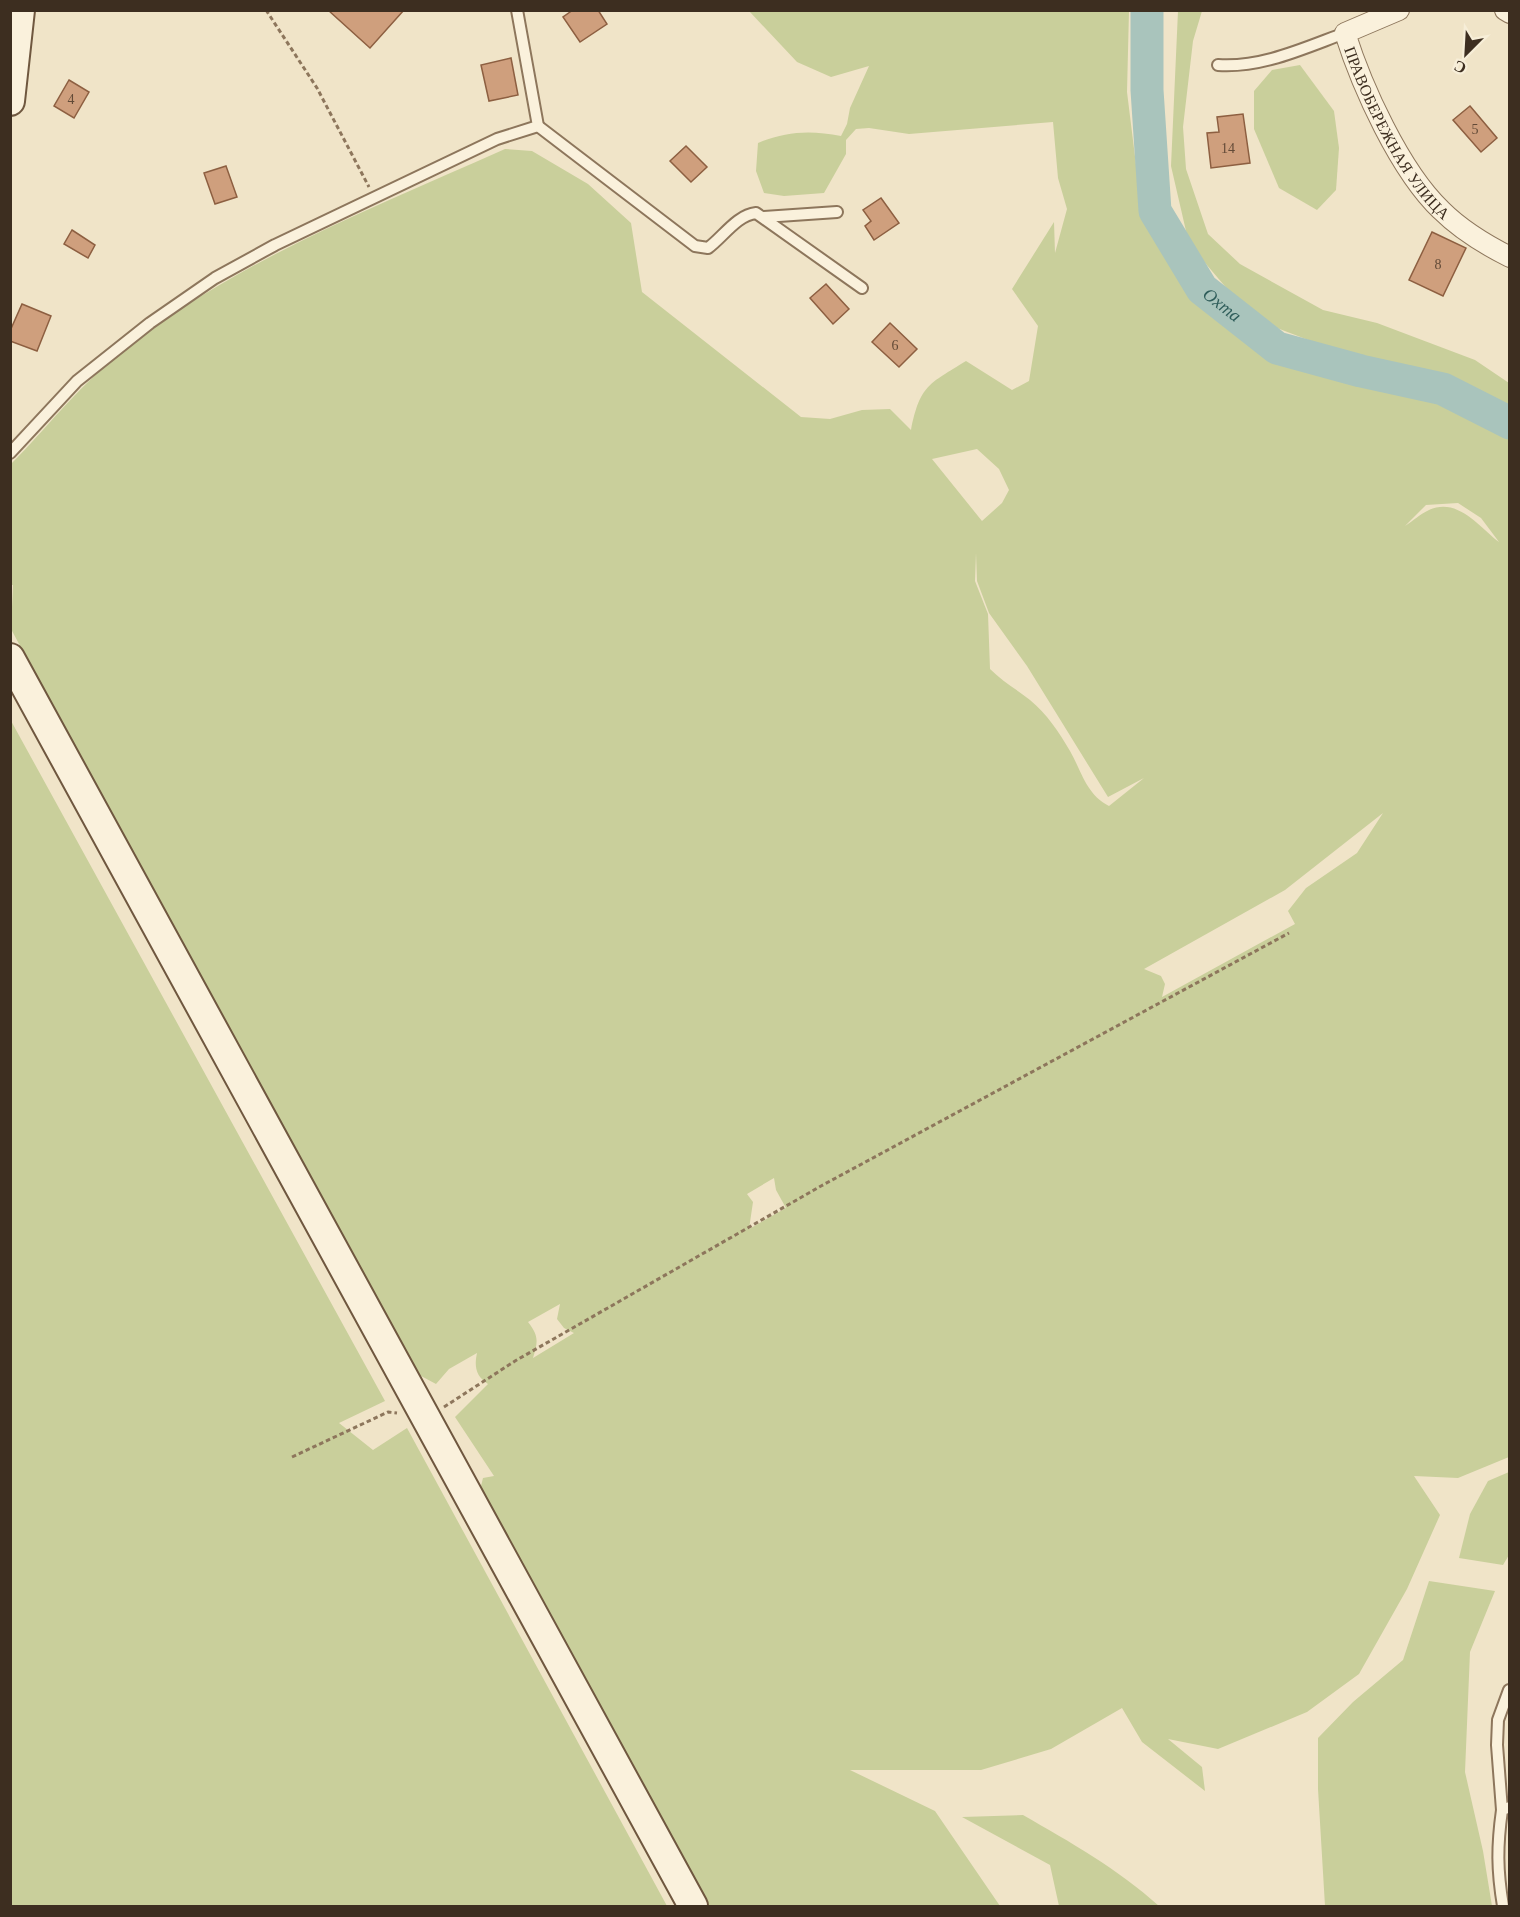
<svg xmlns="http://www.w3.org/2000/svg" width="1520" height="1917" font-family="'Times New Roman',serif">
<rect width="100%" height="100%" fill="#f0e4c8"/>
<g fill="#c9cf9b" fill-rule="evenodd">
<path d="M 749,11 L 1129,11 L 1127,92 L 1143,221 L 1192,299 L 1273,358 L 1356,383 L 1452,407 L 1509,437 L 1509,1457 L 1458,1478 L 1414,1476 L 1440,1515 L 1407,1589 L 1359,1674 L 1307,1712 L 1218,1749 L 1168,1739 L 1202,1767 L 1205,1791 L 1142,1742 L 1122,1708 L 1051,1749 L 981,1770 L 850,1770 L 935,1811 L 1000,1906 L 704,1906 L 480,1490 L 483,1478 L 494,1476 L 455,1417 L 488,1384 C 476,1376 474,1367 477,1353 L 449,1369 L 436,1384 L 408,1369 L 11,629 L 13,585 L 10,585 L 11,464 C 47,428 76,389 116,357 C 231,262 371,209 505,149 L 532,151 L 588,184 L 631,223 L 642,292 L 801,417 L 830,419 L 862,410 L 890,409 L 911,430 C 920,385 929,384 966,361 L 1012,390 L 1029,381 L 1038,326 L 1012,289 L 1054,222 L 1055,253 L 1067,209 L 1058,178 L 1053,122 L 909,134 L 869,128 L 856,129 L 846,140 L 846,154 L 824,193 L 784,196 L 764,193 L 756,171 L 758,143 C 786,131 811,130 841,136 L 847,124 L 850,108 L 869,66 L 831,77 L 797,62 ZM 977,449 L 999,469 L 1009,490 L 1002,503 L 982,521 L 932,459 ZM 1458,503 L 1481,518 L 1499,542 C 1479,527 1458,497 1429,510 C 1420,514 1413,521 1405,526 L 1426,505 ZM 976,553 L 977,581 L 989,613 L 1027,666 L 1108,797 L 1144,778 L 1109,806 C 1086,794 1082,772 1070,751 C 1059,732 1047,714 1030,700 C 1016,689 1002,681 990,669 L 988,614 L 975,581 ZM 1383,813 L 1357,853 L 1306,888 L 1288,911 L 1295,924 L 1162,997 L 1165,984 L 1161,976 L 1144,969 L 1285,890 ZM 774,1178 L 776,1190 L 786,1208 L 749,1229 L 753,1202 L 747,1194 ZM 560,1304 L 557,1319 L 564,1328 L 574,1333 L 533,1358 C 538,1342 539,1336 528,1322 Z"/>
<polygon points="1178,11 1202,11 1193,41 1183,127 1186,169 1208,234 1240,264 1323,310 1377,323 1475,360 1509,383 1509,405 1451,376 1337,351 1277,328 1229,291 1189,244 1171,166"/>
<polygon points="1300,65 1334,111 1339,148 1336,190 1317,210 1279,188 1254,129 1254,91 1272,70"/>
<polygon points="10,719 385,1401 339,1423 373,1450 407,1428 667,1906 11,1906"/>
<polygon points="1509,1472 1509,1555 1503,1565 1459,1558 1470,1514 1488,1481"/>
<polygon points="1429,1581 1495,1591 1470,1652 1465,1772 1483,1851 1492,1906 1325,1906 1318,1789 1318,1738 1353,1702 1403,1660"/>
<path d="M 1023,1815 C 1070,1842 1118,1869 1159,1906 L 1059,1906 L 1050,1865 L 962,1817 Z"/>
</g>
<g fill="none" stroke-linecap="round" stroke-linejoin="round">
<path stroke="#a9c4bc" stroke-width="33" id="s1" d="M 1147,10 L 1147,90 L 1155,211 L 1202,289 L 1277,348 L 1361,371 L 1443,389 L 1510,423"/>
</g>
<g fill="#cf9f7d" stroke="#8d5f41" stroke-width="1.5">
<polygon points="328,10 404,10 370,48"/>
<polygon points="573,10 598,10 607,24 580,42 563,17"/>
<polygon points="511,58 518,95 489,101 481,65"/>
<polygon points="69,80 89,92 74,118 54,106"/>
<polygon points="1470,106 1497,138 1481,152 1453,120"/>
<polygon points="1243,114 1250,163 1211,168 1207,133 1219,132 1217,117"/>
<polygon points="686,146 707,167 691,182 670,161"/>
<polygon points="226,166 237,197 215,204 204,173"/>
<polygon points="881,198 899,223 874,240 865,226 871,221 863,210"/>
<polygon points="72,230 95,245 88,258 64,244"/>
<polygon points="1432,232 1466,248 1443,296 1409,280"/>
<polygon points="826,284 849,309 833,324 810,298"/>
<polygon points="22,304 51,316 37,351 10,341 10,331"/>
<polygon points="890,323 917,349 899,367 872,342"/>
</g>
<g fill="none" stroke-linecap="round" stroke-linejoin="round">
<g stroke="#8d765c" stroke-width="14">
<g id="lane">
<path d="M 1218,65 C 1262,68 1304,48 1345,33"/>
<path d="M 538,126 L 695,246 L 708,248 C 723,237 737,215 756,213 L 862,288"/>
<polyline points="764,217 837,212"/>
<polyline points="10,453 77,381 150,323 215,278 275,245 497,139 538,126 517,10"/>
<polyline points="1502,1810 1497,1745 1498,1720 1509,1690"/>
<path d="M 1503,1906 C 1497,1870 1497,1846 1502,1810 L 1510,1807"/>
</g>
</g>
<g stroke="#8d765c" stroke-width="22">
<g id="street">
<path id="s2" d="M 1399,10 L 1345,33 C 1362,87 1400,171 1441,210 C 1461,230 1484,244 1510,257"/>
<polyline points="1505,10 1510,13"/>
</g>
</g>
<g stroke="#6f573f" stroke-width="32">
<g id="secondary">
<polyline points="10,101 20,10"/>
<polyline points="10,658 693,1906"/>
</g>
</g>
<g stroke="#8d765c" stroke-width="3" stroke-dasharray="4.5 3" stroke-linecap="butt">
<polyline points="266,10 317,88 369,187"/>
<polyline points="444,1407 515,1361 821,1186 1289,933"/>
<polyline points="292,1457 388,1412 397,1413"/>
</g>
<use href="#lane" stroke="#faf1dc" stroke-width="10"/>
<use href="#street" stroke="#faf1dc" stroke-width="20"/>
<use href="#secondary" stroke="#faf1dc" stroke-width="28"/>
</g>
<g text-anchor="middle" stroke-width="5" stroke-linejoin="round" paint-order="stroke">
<g font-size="14" fill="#624a37">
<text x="71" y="104">4</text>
<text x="1475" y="134">5</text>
<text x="1228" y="153">14</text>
<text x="1438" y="269">8</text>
<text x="895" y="350">6</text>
</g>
<g font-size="16" fill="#3d2e20" stroke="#f7eed8">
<text dy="6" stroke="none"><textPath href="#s2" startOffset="172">ПРАВОБЕРЕЖНАЯ УЛИЦА</textPath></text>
</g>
<g font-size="18" font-style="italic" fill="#2f5d5a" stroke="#f7eed8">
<text dy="6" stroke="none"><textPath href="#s1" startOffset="318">Охта</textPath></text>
</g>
</g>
<rect width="1520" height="1917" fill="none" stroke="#3d2e20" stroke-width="24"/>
<g transform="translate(1466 54) rotate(204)" stroke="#f7eed8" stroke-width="4.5" paint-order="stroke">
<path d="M0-4.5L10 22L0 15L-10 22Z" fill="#3d2e20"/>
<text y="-9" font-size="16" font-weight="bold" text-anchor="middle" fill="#3d2e20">С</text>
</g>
</svg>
